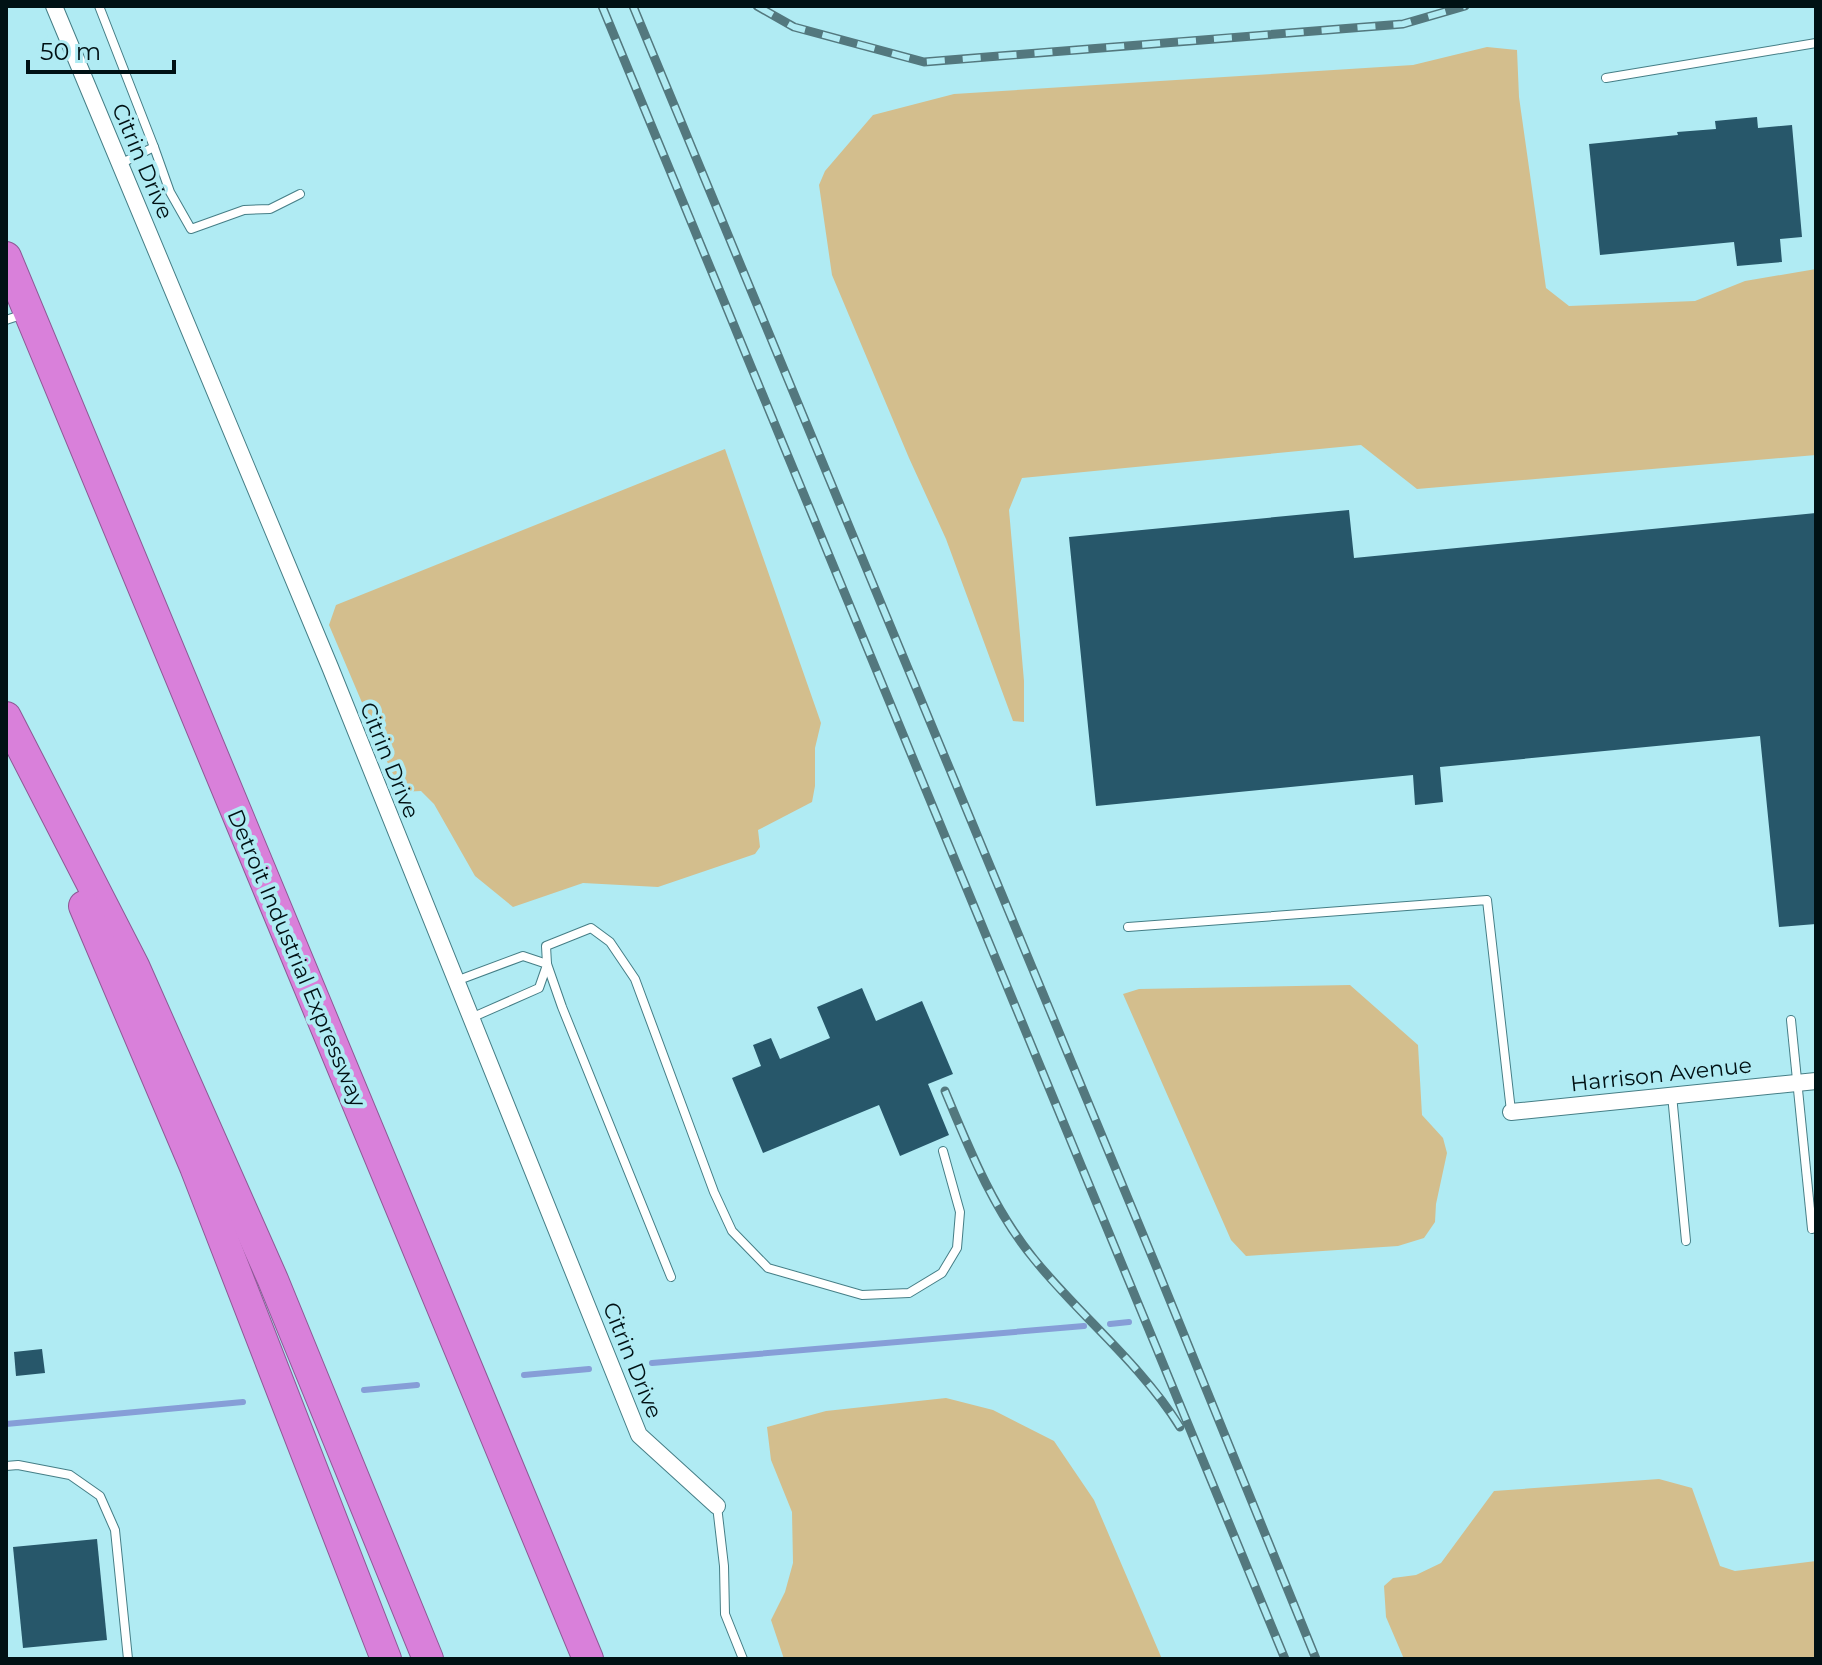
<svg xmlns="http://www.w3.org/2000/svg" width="1822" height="1665" font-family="Montserrat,sans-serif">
<rect width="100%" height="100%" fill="#b0ebf3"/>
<g fill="#d3be8d">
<polygon points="1487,47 1517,50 1519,97 1546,288 1569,306 1695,301 1745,281 1816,269 1816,455 1417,489 1361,445 1022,478 1009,510 1024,681 1024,722 1013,721 946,539 909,458 832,275 819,185 825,171 873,115 954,94 1413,65"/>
<polygon points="725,449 821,723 815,748 815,786 812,802 758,830 760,847 755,854 658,887 583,883 513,907 475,876 434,804 421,791 400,792 329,625 336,605"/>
<polygon points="1350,985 1418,1045 1422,1115 1443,1138 1447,1153 1436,1204 1435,1222 1424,1238 1398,1246 1246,1256 1231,1240 1123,994 1139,989"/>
<polygon points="946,1398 993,1410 1054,1441 1094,1500 1162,1659 784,1659 771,1620 785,1592 793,1563 792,1512 771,1460 767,1427 826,1411"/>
<polygon points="1659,1479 1692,1488 1720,1566 1735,1571 1816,1561 1816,1659 1404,1659 1386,1617 1384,1586 1393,1578 1416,1575 1441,1563 1494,1491"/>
</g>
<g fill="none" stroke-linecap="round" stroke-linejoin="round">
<g stroke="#869ed7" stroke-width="6">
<polyline points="1110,1324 1129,1322"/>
<polyline points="652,1363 1084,1326"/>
<polyline points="524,1375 589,1369"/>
<polyline points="364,1390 417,1385"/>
<polyline points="6,1424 243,1402"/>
</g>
</g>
<g fill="#27576a">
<polygon points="1757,117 1758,128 1792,125 1802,237 1780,239 1782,262 1737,266 1734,242 1600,255 1589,144 1678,135 1677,132 1716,129 1715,121"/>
<polygon points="1349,510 1354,558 1816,513 1816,924 1779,927 1760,736 1440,767 1443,802 1415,805 1413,775 1096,806 1069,537"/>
<polygon points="862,988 876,1021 922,1001 953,1074 928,1084 949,1135 900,1156 879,1105 763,1153 732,1078 761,1066 753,1045 771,1038 780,1059 830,1038 817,1007"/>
<polygon points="42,1349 45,1373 16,1376 14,1352"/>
<polygon points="97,1539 107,1640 23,1648 13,1547"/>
</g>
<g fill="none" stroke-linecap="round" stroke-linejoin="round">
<g stroke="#457e86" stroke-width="10">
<g id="service">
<polyline points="99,6 154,147 120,164"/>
<polyline points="1606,78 1816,43"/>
<polyline points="154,147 170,192 191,229 244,210 270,209 300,194"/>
<polyline points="6,320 24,314"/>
<polyline points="1128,927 1487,900 1511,1111"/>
<polyline points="456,981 523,956 547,964"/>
<polyline points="471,1018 539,988 547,965"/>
<polyline points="1791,1020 1812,1229"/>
<polyline points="1672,1095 1686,1241"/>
<polyline points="671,1277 562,1007 547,964 546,946 591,928 610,942 635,979 714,1192 732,1231 768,1268 862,1295 909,1293 942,1273 957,1248 960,1212 943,1151"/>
<polyline points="6,1466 18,1465 70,1475 100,1496 115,1530 128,1659"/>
<polyline points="717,1506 724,1566 725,1614 743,1659"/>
</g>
</g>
<g stroke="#457e86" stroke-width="18">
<g id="minor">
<polyline points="54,6 330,667 639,1435 717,1506"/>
<polyline points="1511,1112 1816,1081"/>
</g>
</g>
<g stroke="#8d5995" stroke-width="32">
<g id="motorway">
<polyline points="6,257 588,1659"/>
<polyline points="6,717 134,966 273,1280 428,1659"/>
<polyline points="84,906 195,1167 386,1659"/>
</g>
</g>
<use href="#service" stroke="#fff" stroke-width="8"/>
<use href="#minor" stroke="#fff" stroke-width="16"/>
<use href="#motorway" stroke="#d980da" stroke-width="30"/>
<g stroke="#53787e" stroke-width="9">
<g id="rail">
<polyline points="602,6 1285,1659"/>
<polyline points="633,6 1156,1266 1316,1659"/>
<polyline points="757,6 794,27 924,62 1403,24 1465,6"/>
<path d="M 945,1091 C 970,1151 993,1209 1034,1259 C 1081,1317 1140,1363 1180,1427"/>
</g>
</g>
<use href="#rail" stroke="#b0ebf3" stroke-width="6" stroke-dasharray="18" stroke-linecap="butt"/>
</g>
<g text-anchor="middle" stroke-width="8" stroke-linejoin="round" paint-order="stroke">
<g font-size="22" fill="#001114" stroke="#b0ebf3">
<text transform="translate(143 161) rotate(67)" y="8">Citrin Drive</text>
<text transform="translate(390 760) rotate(68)" y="8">Citrin Drive</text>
<text transform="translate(297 958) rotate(67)" y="8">Detroit Industrial Expressway</text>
<text transform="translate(1661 1074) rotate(-6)" y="8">Harrison Avenue</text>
<text transform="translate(633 1360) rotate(68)" y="8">Citrin Drive</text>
</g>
</g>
<rect width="1822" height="1665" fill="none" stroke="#001114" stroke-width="16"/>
<path d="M28 60v12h146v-12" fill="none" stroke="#001114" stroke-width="4"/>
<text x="40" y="60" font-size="24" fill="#001114" stroke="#b0ebf3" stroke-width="6" paint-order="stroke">50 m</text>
</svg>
